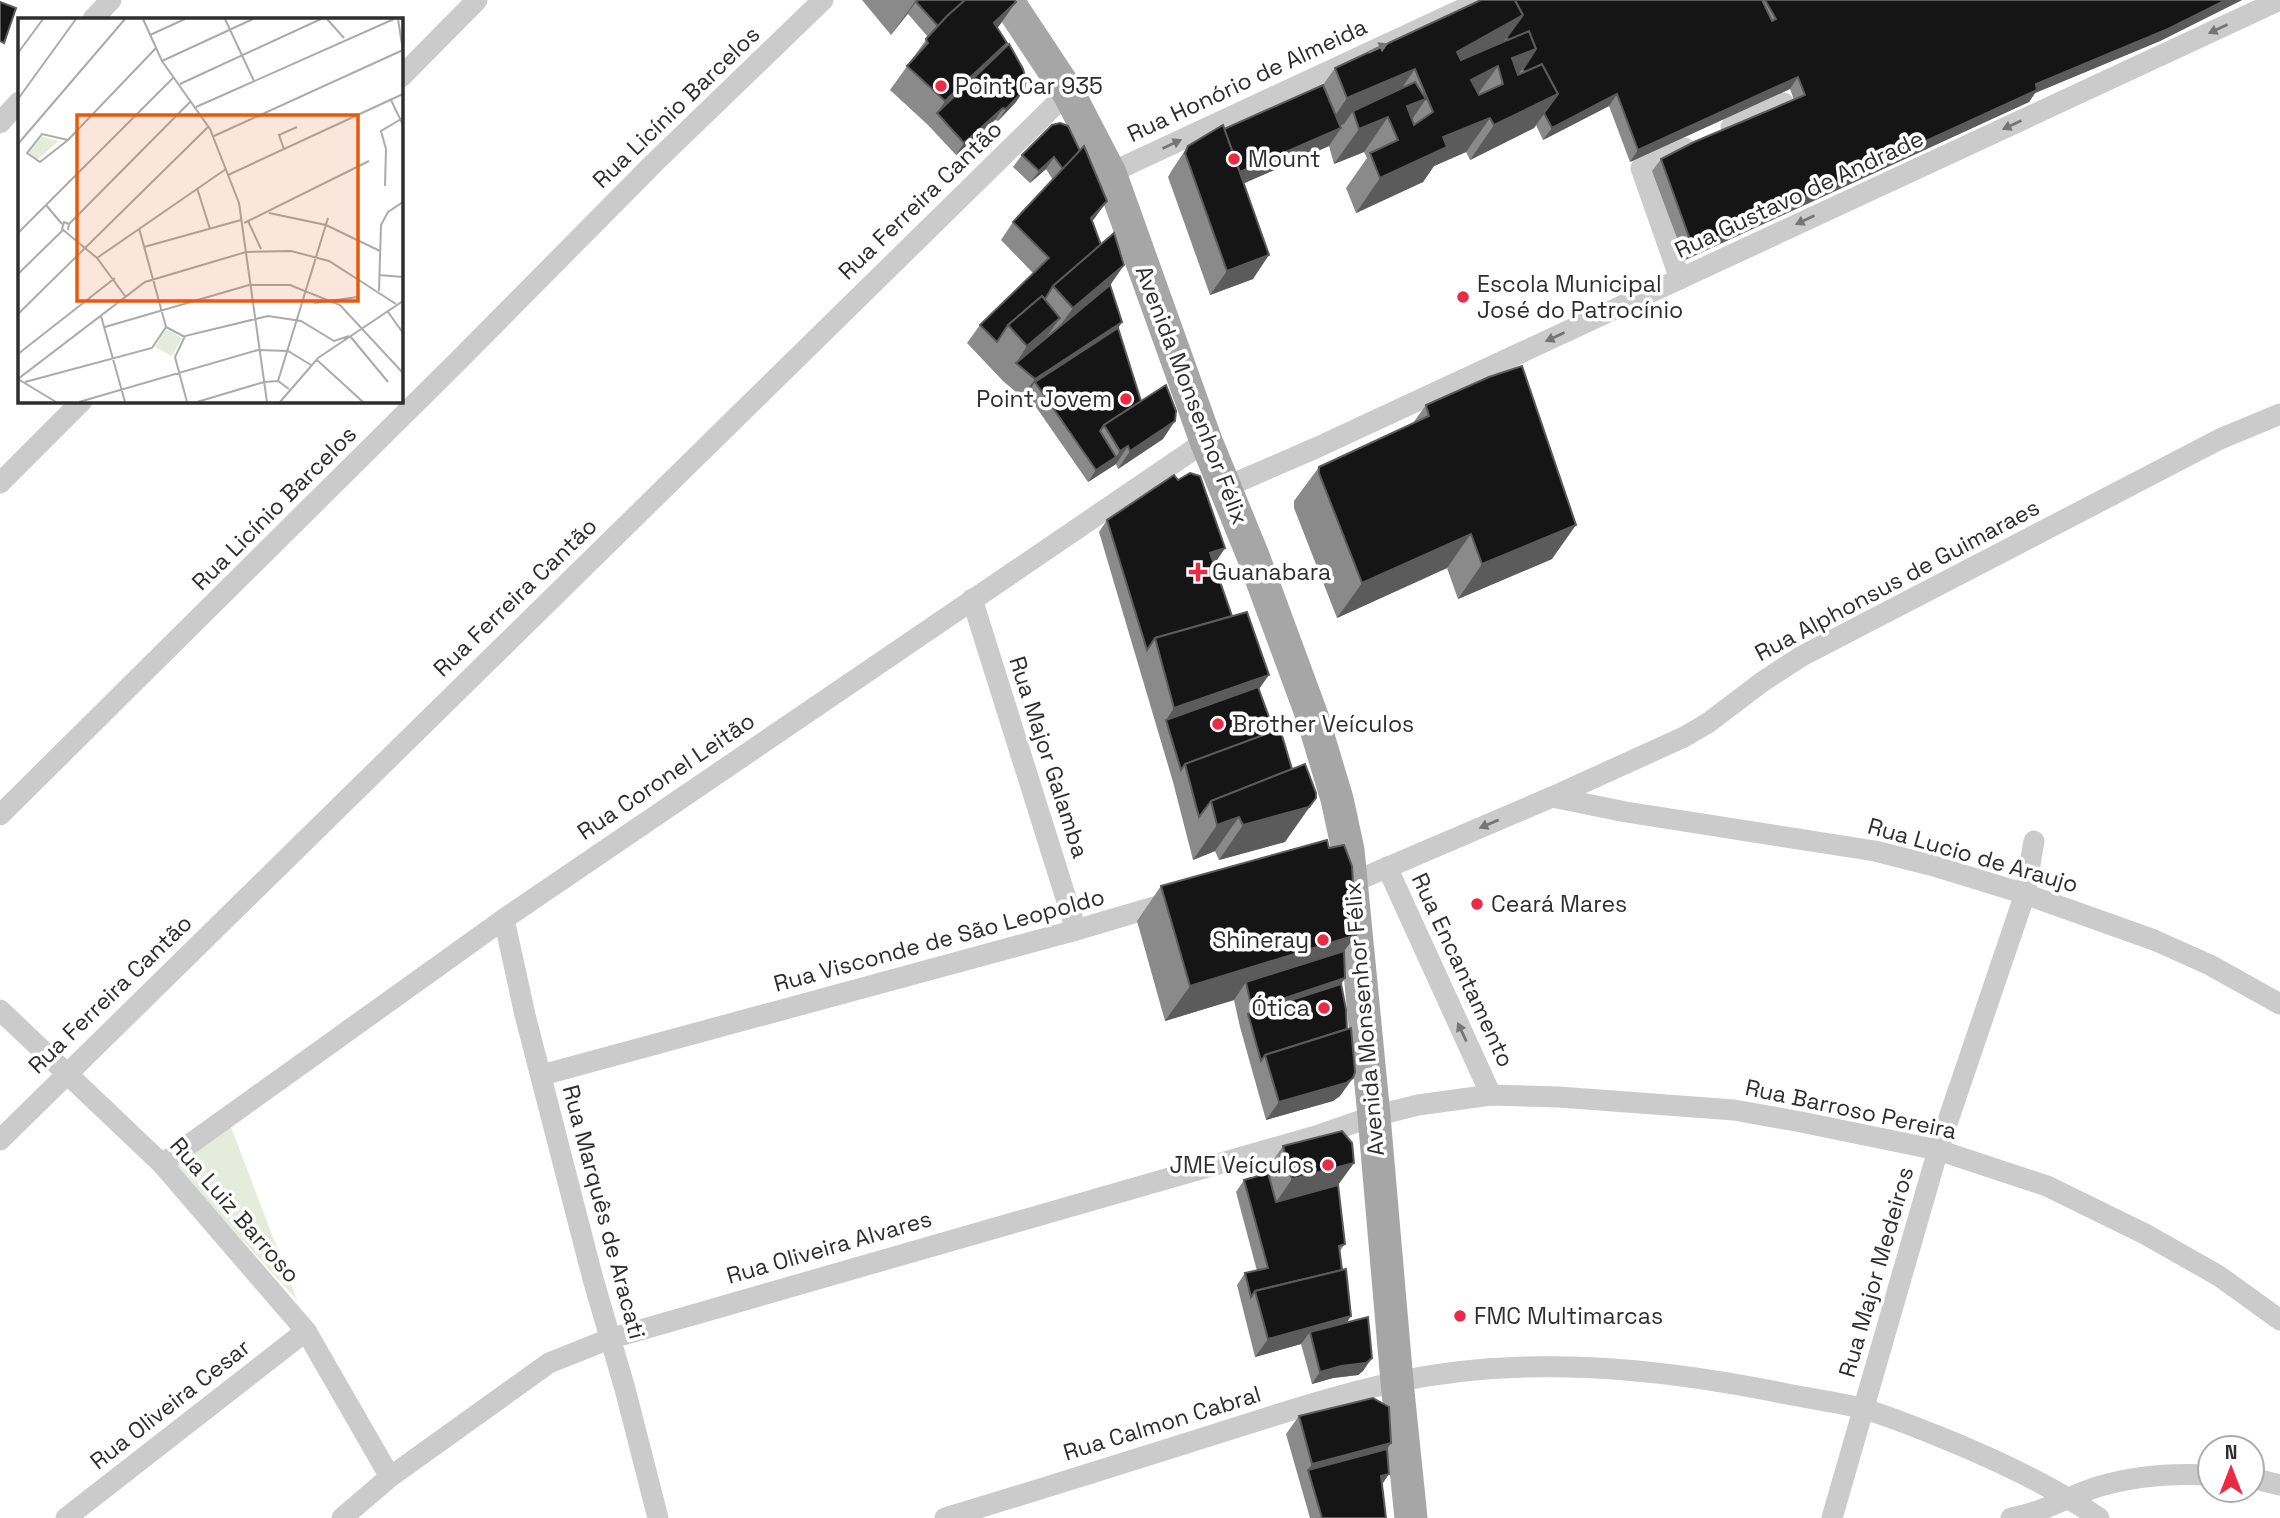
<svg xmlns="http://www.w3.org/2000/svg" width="2280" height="1518" font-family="'Space Grotesk',sans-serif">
<rect width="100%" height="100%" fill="#fff"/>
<polygon fill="#e5ecdb" points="229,1122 297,1300 172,1163"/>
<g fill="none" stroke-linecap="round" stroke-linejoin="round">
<g stroke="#cbcbcb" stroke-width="21">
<polyline points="93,19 111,0"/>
<polyline points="401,77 477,0"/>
<polyline points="0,123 19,102"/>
<polyline points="1731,127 1784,103"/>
<polyline points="1110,173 1482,0"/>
<polyline points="1680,279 1641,168 1685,148"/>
<polyline points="0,483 82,401"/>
<polyline points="1226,487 1318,447 2280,0"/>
<polyline points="972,599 1076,930"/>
<polyline points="1552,797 1626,812 1875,851 1934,866 2025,894 2154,940 2210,965 2280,1004"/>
<polyline points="0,815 458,361 654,163 823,0"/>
<polyline points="1387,867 1491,1095"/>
<polyline points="1351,883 1552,797 1684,737 1708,723 1762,682 1802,656 2220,439 2280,414"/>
<polyline points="504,919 525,1015 593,1279 625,1389 658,1518"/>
<polyline points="0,1010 162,1164 306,1331 390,1477"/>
<polyline points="542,1075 1076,930 1171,902"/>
<polyline points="0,1140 1068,92"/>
<polyline points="162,1164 504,919 1206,441"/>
<polyline points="2252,1478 2280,1485"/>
<polyline points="66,1518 306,1331"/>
<polyline points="342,1518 390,1477 549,1363 609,1339 1319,1135 1374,1116 1418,1105 1491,1095 1559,1097 1734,1110 1801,1122 1938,1150 2047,1186 2145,1234 2219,1276 2280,1320"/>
<path d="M 945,1518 C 1036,1491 1126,1462 1216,1434 C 1276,1415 1336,1395 1396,1382 C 1524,1354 1660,1368 1787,1394 C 1812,1399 1839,1402 1864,1409 C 1895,1418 1925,1431 1955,1443 C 2005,1464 2054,1487 2099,1518"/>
<polyline points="1832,1518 1938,1150 2025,894 2034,841"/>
<path d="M 2011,1518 C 2045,1512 2066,1497 2097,1487 C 2133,1476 2172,1473 2210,1475"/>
</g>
<polyline stroke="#a6a6a6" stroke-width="33" points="1007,0 1068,92 1110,173 1206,441 1253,556 1312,716 1337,799 1348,850 1374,1116 1397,1382 1411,1518"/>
</g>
<g fill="#8a8a8a">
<polygon points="862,0 1014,0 1016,2 997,28 1002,51 1016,102 998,121 995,120 956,155 928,125 890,90 928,37 908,14 891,35"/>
<polygon points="1481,0 2242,0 2160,41 2035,93 2029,102 1685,260 1652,171 1661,159 1794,100 1790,89 1630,162 1609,106 1543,140 1536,125 1534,128 1470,160 1466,152 1434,166 1423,182 1356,213 1346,188 1367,158 1364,152 1334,164 1329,146 1244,183 1253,279 1210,295 1168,177 1172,170 1188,146 1323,85 1335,68"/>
<polygon points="1080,151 1107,201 1092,221 1101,245 1124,265 1110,285 1122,322 1118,328 1141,401 1163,439 1118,469 1116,464 1088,482 1027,394 1022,397 1003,381 967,343 980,325 1033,273 1001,240 1013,222 1053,180 1046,169 1030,183 1013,167 1022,155"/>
<polygon points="1426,405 1552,559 1458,599 1447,568 1337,618 1294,508 1294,501 1319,467 1413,423"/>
<polygon points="1107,520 1225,548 1217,560 1213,562 1259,689 1285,842 1219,860 1215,851 1193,860 1173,782 1099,532"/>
<polygon points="1161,886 1344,951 1345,978 1341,984 1340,1096 1333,1101 1266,1120 1240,1027 1234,1000 1165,1021 1137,921"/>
<polygon points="1283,1146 1354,1163 1338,1185 1345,1244 1339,1252 1347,1322 1363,1371 1358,1375 1333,1378 1312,1384 1301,1344 1255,1357 1237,1285 1245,1273 1257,1271 1236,1192 1244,1180 1263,1175"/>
<polygon points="1299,1416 1391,1443 1387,1449 1382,1484 1386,1518 1310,1518 1286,1434"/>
</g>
<g fill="#5b5b5b">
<polygon points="916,0 924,0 916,2 891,35"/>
<polygon points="2226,0 2242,0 2160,41 2035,93 2029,102 1685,260 1693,248 2036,84"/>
<polygon points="1016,2 999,26 978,47 994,23"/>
<polygon points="1523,15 1498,49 1433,87 1457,52"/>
<polygon points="1007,43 991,67 937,113 945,101"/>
<polygon points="1536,49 1512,84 1503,84 1512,58"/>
<polygon points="1498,66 1473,101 1471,80"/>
<polygon points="1415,69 1391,104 1353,111 1344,124 1323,133 1347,98"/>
<polygon points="1798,77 1790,89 1630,162 1638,150"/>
<polygon points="1024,90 1016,102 998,121 1006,109"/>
<polygon points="1558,94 1534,128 1470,160 1494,125"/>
<polygon points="1617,94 1609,106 1543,140 1552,128"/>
<polygon points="1426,99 1402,134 1407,106"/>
<polygon points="1003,108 995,120 956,155 964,143"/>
<polygon points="1388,117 1364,152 1334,164 1359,129"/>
<polygon points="1490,118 1466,152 1434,166 1423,182 1356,213 1380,178 1443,137"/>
<polygon points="1341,128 1329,146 1222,193 1234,175"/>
<polygon points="1054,157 1046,169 1030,183 1039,171"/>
<polygon points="1107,201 1094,219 1078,236 1091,218"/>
<polygon points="1269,255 1253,279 1210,295 1227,271"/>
<polygon points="1124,265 1100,300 1048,342 1073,308"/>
<polygon points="1060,318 1036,352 1016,363 1027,346"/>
<polygon points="1122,322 1110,340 1035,382 1027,394 1022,397 1035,379"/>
<polygon points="1175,421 1163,439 1118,469 1130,451"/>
<polygon points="1128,446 1116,464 1088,482 1096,470 1116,457 1120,451"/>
<polygon points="1576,525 1552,559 1458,599 1482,564"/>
<polygon points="1471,534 1447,568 1337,618 1362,583"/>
<polygon points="1225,548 1217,560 1201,565 1210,553"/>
<polygon points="1269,675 1252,699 1166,720 1158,732 1174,708"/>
<polygon points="1316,798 1285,842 1219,860 1243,825"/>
<polygon points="1239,817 1215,851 1193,860 1217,825"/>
<polygon points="1356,935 1331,969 1246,982 1234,1000 1165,1021 1190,986"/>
<polygon points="1345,978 1333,996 1248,1014 1252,1009"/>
<polygon points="1353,1078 1340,1096 1333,1101 1266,1120 1279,1102"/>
<polygon points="1354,1163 1329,1197 1268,1214 1292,1179"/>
<polygon points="1351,1316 1339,1334 1310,1332 1301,1344 1255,1357 1268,1339"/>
<polygon points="1372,1358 1363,1371 1358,1375 1333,1378 1312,1384 1320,1372"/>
<polygon points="1391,1443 1379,1461 1308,1470 1312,1464"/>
<polygon points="1389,1474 1381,1486 1381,1476"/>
</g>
<g fill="#151515" stroke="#5b5b5b" stroke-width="2" fill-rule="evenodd">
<polygon points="919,0 965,0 938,26 916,2"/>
<polygon points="965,0 1014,0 1016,2 994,23 1007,43 945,101 907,66 928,43 926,39 947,16"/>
<path d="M 1481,0 L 1515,0 L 1523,15 L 1457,52 L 1461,60 L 1529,31 L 1536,49 L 1512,58 L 1518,75 L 1542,64 L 1558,94 L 1494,125 L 1490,118 L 1443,137 L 1447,147 L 1380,178 L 1370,153 L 1398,140 L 1388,117 L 1359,129 L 1353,111 L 1415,82 L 1426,99 L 1407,106 L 1414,125 L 1433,112 L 1415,69 L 1347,98 L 1335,68 ZM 1498,66 L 1503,84 L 1479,95 L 1471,80 Z"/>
<polygon points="1515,0 1762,0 1772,21 1776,19 1765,0 2226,0 2168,29 2036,84 2037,90 1693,248 1661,159 1694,142 1805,95 1798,77 1638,150 1617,94 1552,128 1544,113 1558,94 1542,64 1524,72 1523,69 1536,49 1529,31 1508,40 1507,37 1523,15"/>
<polygon points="0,2 16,8 4,43 0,41"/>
<polygon points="1009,44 1023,69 1026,80 1024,90 1006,109 1003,108 964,143 937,113"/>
<polygon points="1323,85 1341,128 1240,172 1224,129"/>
<polygon points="1060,123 1068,126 1080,151 1063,169 1054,157 1039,171 1022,155 1052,125"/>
<polygon points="1223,125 1269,255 1227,271 1185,153 1188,146"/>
<polygon points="1084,146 1107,201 1091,218 1101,245 1053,286 1045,299 1042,296 1008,325 997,342 980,325 1049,258 1013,222"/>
<polygon points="1114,233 1124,265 1073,308 1053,286"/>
<polygon points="1110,285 1122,322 1035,379 1016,363"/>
<polygon points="1042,296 1060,318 1027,346 1008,325"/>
<polygon points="1118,328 1141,401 1104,425 1100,431 1116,457 1096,470 1035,382"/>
<polygon points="1522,366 1576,525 1482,564 1471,534 1362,583 1319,473 1319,467 1429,416 1426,405 1489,377"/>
<polygon points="1166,385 1176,411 1175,421 1130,451 1128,446 1120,451 1104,425"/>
<polygon points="1190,473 1200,476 1225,548 1210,553 1232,616 1155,638 1147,650 1107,520 1174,475 1178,480"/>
<polygon points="1247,612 1269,675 1174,708 1155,638"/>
<polygon points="1258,687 1274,731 1185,764 1181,770 1166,720"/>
<polygon points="1280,729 1292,769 1211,801 1199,817 1185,764"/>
<polygon points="1305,764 1316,793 1316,798 1309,807 1243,825 1239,817 1217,825 1211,801"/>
<polygon points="1327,840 1329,848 1344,845 1352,866 1356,935 1190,986 1161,886"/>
<polygon points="1344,951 1345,978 1252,1009 1246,982"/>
<polygon points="1341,984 1346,1009 1347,1029 1265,1055 1261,1061 1248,1014"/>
<polygon points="1351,1028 1355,1072 1353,1078 1346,1083 1279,1102 1265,1055"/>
<polygon points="1342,1131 1352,1143 1354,1163 1292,1179 1283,1146"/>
<polygon points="1268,1173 1276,1202 1338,1185 1345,1244 1339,1246 1342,1270 1255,1291 1251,1297 1245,1273 1268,1268 1244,1180"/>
<polygon points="1346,1269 1351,1316 1268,1339 1255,1291"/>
<polygon points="1368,1317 1372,1358 1366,1363 1341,1366 1320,1372 1310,1332"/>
<polygon points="1373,1398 1389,1407 1391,1443 1312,1464 1299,1416"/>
<polygon points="1387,1449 1389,1474 1381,1476 1386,1518 1322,1518 1308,1470"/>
</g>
<defs><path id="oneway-solid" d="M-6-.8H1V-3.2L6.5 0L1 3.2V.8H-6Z" transform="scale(1.75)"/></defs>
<g fill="#757575">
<use href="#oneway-solid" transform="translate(2218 29) rotate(155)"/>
<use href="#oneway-solid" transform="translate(1378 48) rotate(-25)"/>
<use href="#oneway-solid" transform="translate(2012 125) rotate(155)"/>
<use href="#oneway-solid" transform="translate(1172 144) rotate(-25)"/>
<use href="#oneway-solid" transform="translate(1805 220) rotate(155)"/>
<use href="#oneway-solid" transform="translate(1555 337) rotate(155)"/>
<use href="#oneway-solid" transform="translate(1489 824) rotate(157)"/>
<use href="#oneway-solid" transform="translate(1462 1032) rotate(-115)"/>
</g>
<g fill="#ea2b45" stroke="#fff" stroke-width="2.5">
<circle cx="941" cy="86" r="7"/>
<circle cx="1234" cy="159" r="7"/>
<circle cx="1463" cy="297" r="7"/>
<circle cx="1126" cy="399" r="7"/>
<path d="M1194.5 561.5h7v7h7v7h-7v7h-7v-7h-7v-7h7z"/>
<circle cx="1218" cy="724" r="7"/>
<circle cx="1477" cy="904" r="7"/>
<circle cx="1323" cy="940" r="7"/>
<circle cx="1324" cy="1008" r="7"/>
<circle cx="1328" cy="1165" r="7"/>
<circle cx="1460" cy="1316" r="7"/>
</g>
<g text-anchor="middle" stroke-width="7" stroke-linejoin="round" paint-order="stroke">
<g font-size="23" fill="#2e2e2e" stroke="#fff">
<text transform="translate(1247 80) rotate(-25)" y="8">Rua Honório de Almeida</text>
<text transform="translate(676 107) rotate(-44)" y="8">Rua Licínio Barcelos</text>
<text transform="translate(1799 194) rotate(-25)" y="8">Rua Gustavo de Andrade</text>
<text transform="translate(920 200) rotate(-44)" y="8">Rua Ferreira Cantão</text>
<text transform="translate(1192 395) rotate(69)" y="8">Avenida Monsenhor Félix</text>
<text transform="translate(274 508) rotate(-45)" y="8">Rua Licínio Barcelos</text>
<text transform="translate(1897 580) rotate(-28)" y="8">Rua Alphonsus de Guimaraes</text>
<text transform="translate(515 597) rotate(-44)" y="8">Rua Ferreira Cantão</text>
<text transform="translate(1049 757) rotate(72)" y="8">Rua Major Galamba</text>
<text transform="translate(666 776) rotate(-34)" y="8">Rua Coronel Leitão</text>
<text transform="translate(1973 855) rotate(16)" y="8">Rua Lucio de Araujo</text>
<text transform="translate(939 940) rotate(-15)" y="8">Rua Visconde de São Leopoldo</text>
<text transform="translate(1463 970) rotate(65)" y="8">Rua Encantamento</text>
<text transform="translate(110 994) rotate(-44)" y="8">Rua Ferreira Cantão</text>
<text transform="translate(1364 1019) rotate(-95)" y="8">Avenida Monsenhor Félix</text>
<text transform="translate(1851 1109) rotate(12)" y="8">Rua Barroso Pereira</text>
<text transform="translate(235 1210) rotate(49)" y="8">Rua Luiz Barroso</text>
<text transform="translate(604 1212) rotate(75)" y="8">Rua Marquês de Aracati</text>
<text transform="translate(829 1247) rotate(-16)" y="8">Rua Oliveira Alvares</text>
<text transform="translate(1876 1272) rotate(-74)" y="8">Rua Major Medeiros</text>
<text transform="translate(170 1404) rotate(-38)" y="8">Rua Oliveira Cesar</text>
<text transform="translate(1162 1423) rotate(-17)" y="8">Rua Calmon Cabral</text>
</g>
<g font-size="23" fill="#2e2e2e" stroke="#fff" text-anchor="start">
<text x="955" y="94">Point Car 935</text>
<text x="1248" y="167">Mount</text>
<text x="1477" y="292">Escola Municipal<tspan x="1477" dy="26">José do Patrocínio</tspan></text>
<text x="1112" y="407" text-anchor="end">Point Jovem</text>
<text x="1212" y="580">Guanabara</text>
<text x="1232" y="732">Brother Veículos</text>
<text x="1491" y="912">Ceará Mares</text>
<text x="1309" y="948" text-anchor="end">Shineray</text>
<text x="1310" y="1016" text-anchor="end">Ótica</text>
<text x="1314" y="1173" text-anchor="end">JME Veículos</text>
<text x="1474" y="1324">FMC Multimarcas</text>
</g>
</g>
<g transform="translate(18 18)">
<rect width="385" height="385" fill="#fff"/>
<path d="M 22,118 L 41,123 L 19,142 L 10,134 ZM 148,311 L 164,320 L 154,338 L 137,329 Z" fill="#e5ecdb"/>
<path fill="none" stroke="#ababab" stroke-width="2" d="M 125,1 L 144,43 L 192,111 L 221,185 L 249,384M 207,1 L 236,63M 309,1 L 326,20M 380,1 L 385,33M 132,17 L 167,1M 0,35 L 25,1M 144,43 L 235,1M 162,66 L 303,1M 0,81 L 58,1M 373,82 L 385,107M 178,89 L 376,1M 196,118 L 385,32M 50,122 L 24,116 L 9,135 L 22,144 L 50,122 L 138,30M 0,126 L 107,1M 266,131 L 261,117 L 279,109M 210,157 L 385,76M 367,168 L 368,131 L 363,113 L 385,100M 179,170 L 192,211M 28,187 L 44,206M 251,195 L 308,207 L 362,233M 230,203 L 243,231M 226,205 L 351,143M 51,206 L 173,83M 121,210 L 148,309M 50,212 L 51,206 L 46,204 L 44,211 L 79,240 L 107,278M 0,215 L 156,59M 126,229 L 223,202M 79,240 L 208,151M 0,256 L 45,212M 361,257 L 385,259M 361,273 L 363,207 L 370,194 L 385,184M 296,285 L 340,279M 370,294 L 385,315M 0,296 L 191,108M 83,298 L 107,384M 87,309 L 231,267 L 272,267 L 322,287 L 385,355M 148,309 L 167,319M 332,318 L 370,364M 0,336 L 97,260M 299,342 L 345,384M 260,363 L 310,200M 7,364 L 134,330 L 148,309M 38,384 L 0,361 L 127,264 L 228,234 L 273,233 L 311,243 L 378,286M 61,384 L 240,332 L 270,333 L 293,347M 169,384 L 157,339 L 167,318 L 250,298 L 283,303 L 316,323 L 331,318M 179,384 L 246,364 L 260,363 L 271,371M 262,384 L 300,340 L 385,283"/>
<path fill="#e8590c" fill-opacity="0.15" stroke="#e8590c" stroke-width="3.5" d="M 59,97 L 340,97 L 340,283 L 59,283 Z"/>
<rect width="385" height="385" fill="none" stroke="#2e2e2e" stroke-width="3.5"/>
</g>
<g transform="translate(2231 1469)"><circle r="33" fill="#ffffff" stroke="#ababab" stroke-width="2"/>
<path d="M0-5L12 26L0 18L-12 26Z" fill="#ea2b45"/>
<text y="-10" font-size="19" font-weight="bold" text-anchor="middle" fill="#2e2e2e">N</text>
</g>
</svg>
